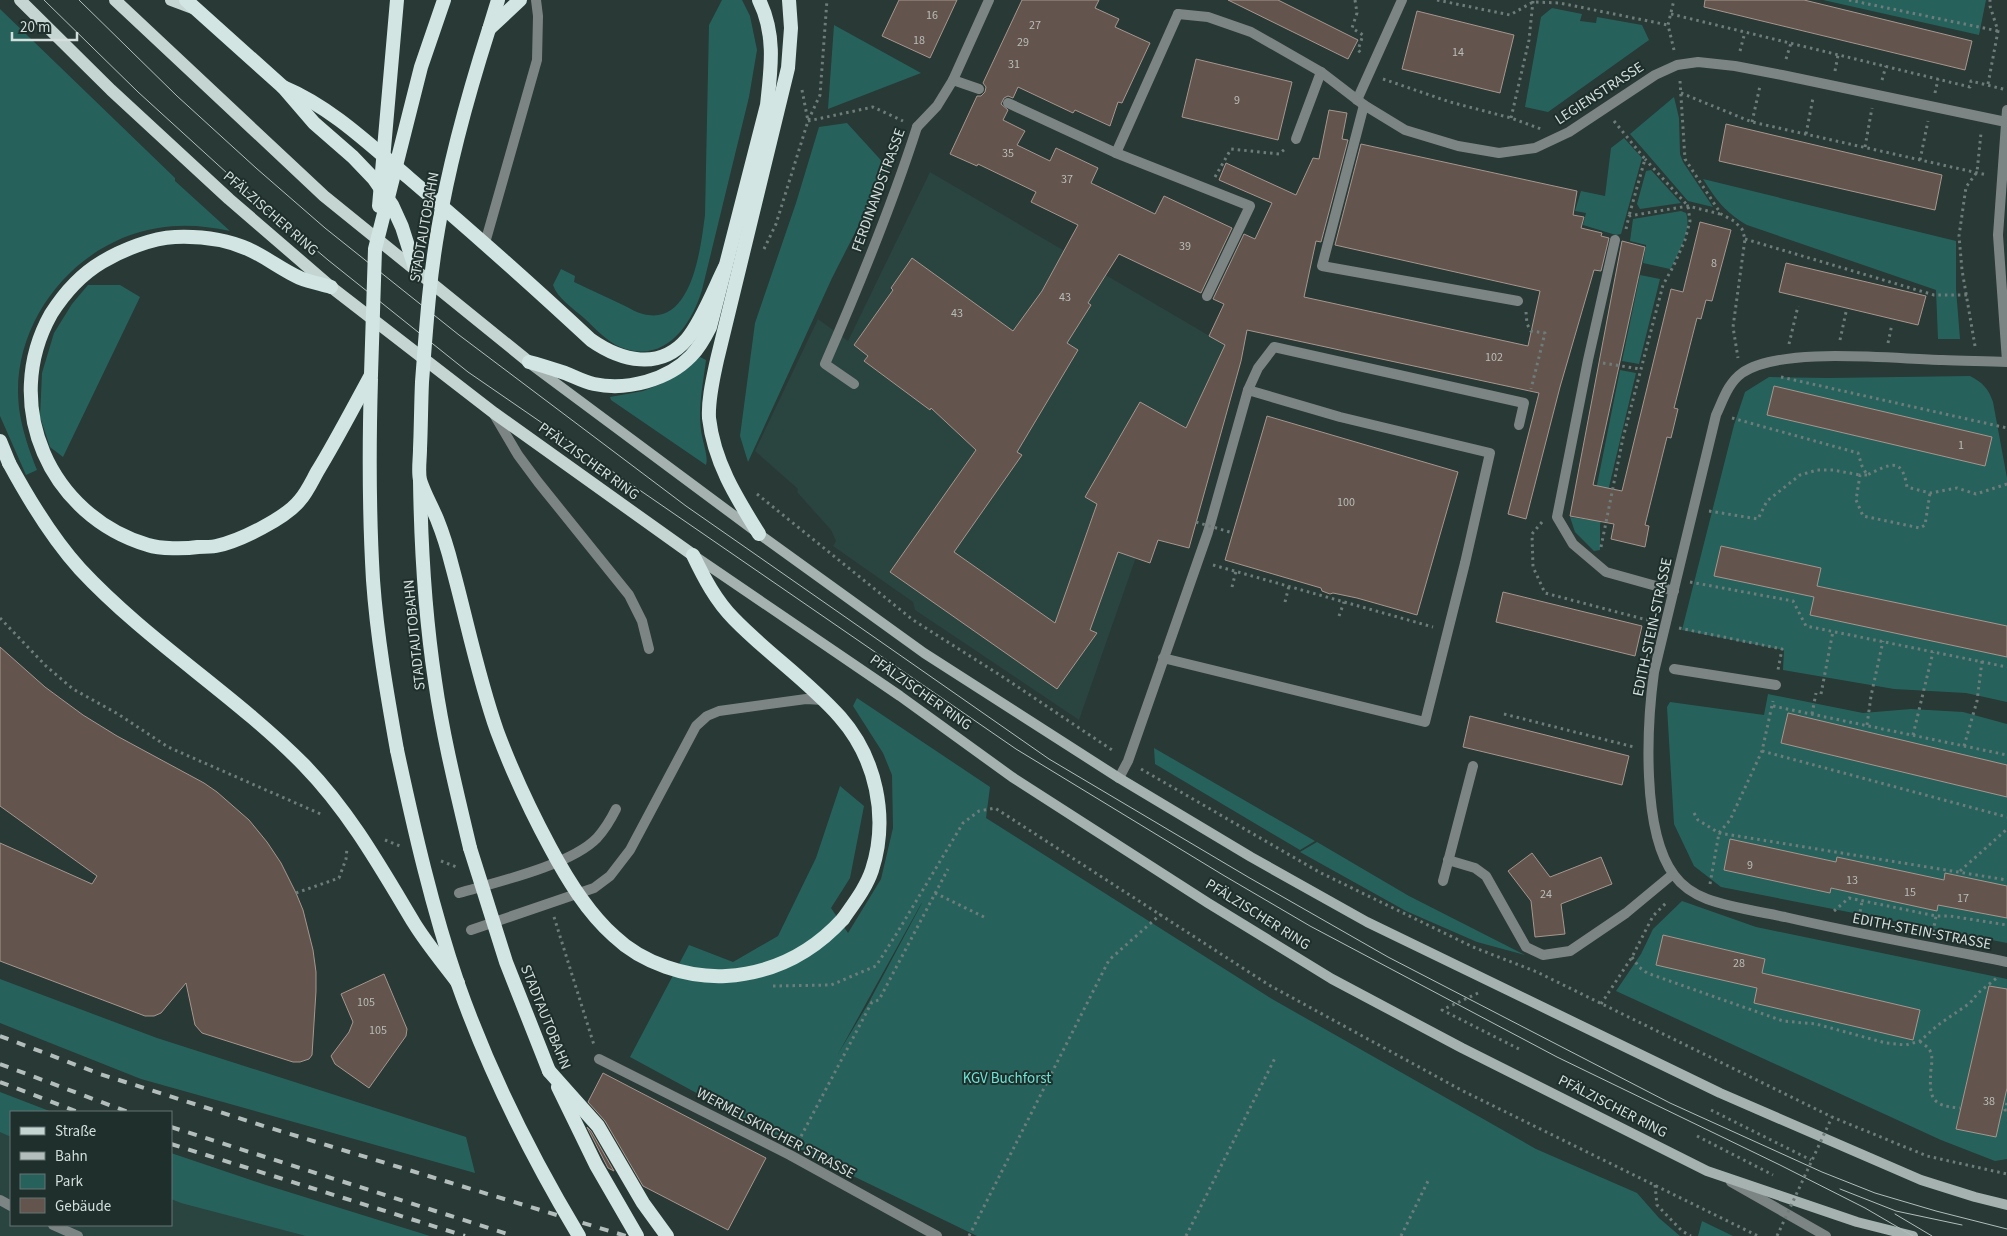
<svg xmlns="http://www.w3.org/2000/svg" width="2007" height="1236" font-family="'Source Sans 3',sans-serif">
<rect width="100%" height="100%" fill="#283936"/>
<g fill="#2a4440">
<polygon points="930,172 1225,345 1168,466 1079,720 915,610 913,602 833,546 836,541 831,530 797,492 798,489 755,451 818,319 848,341"/>
<polygon points="0,1121 11,1125 11,1225 171,1225 171,1180 339,1236 0,1236"/>
</g>
<g fill="#26625b" fill-rule="evenodd">
<path d="M 722,0 L 742,0 L 750,16 L 757,50 L 749,97 L 702,290 C 691,326 664,365 620,347 C 606,341 595,328 584,318 C 574,309 557,298 553,285 L 561,269 L 575,276 L 574,282 C 590,290 607,297 623,305 C 631,309 639,314 648,315 C 693,322 701,245 705,215 L 709,25 Z"/>
<polygon points="1823,0 1986,0 1979,35"/>
<polygon points="1552,8 1582,14 1580,21 1596,23 1597,17 1642,25 1649,40 1548,112 1525,107 1541,17"/>
<path d="M 0,9 L 175,178 L 175,181 L 230,231 C 206,226 183,224 158,228 C 75,241 9,323 19,408 C 22,430 29,450 37,470 L 26,475 L 0,416 Z"/>
<polygon points="834,25 921,73 828,109"/>
<polygon points="1674,97 1679,118 1680,154 1683,162 1713,207 1688,201 1630,134"/>
<polygon points="847,123 888,168 832,278 748,462 740,436 755,323 796,203 819,127"/>
<polygon points="1624,138 1642,158 1621,234 1616,235 1583,225 1586,213 1575,211 1581,191 1605,196 1611,148"/>
<polygon points="1651,170 1681,203 1640,209 1637,204 1646,171"/>
<path d="M 1703,179 L 1956,241 L 1956,289 L 1960,339 L 1938,339 L 1936,290 L 1747,225 C 1724,211 1717,201 1703,179 Z"/>
<path d="M 1681,211 L 1686,213 C 1692,229 1679,251 1672,266 L 1670,269 L 1643,263 L 1646,245 L 1630,241 L 1633,219 Z"/>
<polygon points="1640,275 1660,279 1639,364 1622,361"/>
<polygon points="88,285 120,285 140,297 63,457 50,447 40,417 42,373 54,333 72,304"/>
<path d="M 700,357 L 706,360 C 703,384 698,406 701,430 C 702,440 709,458 706,465 L 611,400 L 610,397 L 643,391 L 661,384 Z"/>
<polygon points="1620,370 1636,373 1600,525 1600,550 1594,551 1575,532 1570,517 1590,520"/>
<path d="M 1970,376 C 1983,383 1988,388 1993,402 L 2007,478 L 2007,702 L 1966,693 L 1894,689 L 1783,670 L 1784,650 L 1682,630 L 1734,425 L 1745,392 L 1769,377 L 1829,378 Z"/>
<polygon points="1768,694 1863,713 1911,709 1963,712 2007,724 2007,943 1721,887 1694,866 1674,824 1667,707 1670,702 1764,715"/>
<path d="M 857,698 L 990,787 L 986,818 L 1272,999 L 1536,1149 L 1637,1193 L 1659,1218 L 1680,1236 L 977,1236 L 822,1161 L 630,1057 L 689,945 L 733,962 L 778,936 L 816,858 L 840,786 L 864,806 L 850,878 L 831,908 L 848,933 L 881,879 L 893,828 L 892,775 L 883,753 L 853,706 ZM 922,903 L 868,1004 L 838,1054 L 921,904 Z"/>
<polygon points="1154,748 1315,841 1300,850 1155,764"/>
<polygon points="1317,842 1409,896 1525,955 1477,942 1406,911 1300,852"/>
<polygon points="1682,901 1756,927 2007,979 2007,1159 1995,1161 1941,1140 1616,991 1641,954 1653,929"/>
<polygon points="0,979 157,1038 466,1137 475,1173 141,1079 0,1023"/>
<polygon points="0,1092 52,1112 11,1112 11,1137 0,1132"/>
<polygon points="171,1153 266,1185 430,1236 306,1236 181,1203 171,1199"/>
<polygon points="1702,1221 1733,1236 1698,1236"/>
</g>
<g fill="#63554d" stroke="#a6968e">
<polygon points="899,0 957,0 930,58 882,36"/>
<polygon points="1022,0 1099,0 1095,8 1119,19 1115,27 1150,43 1122,103 1118,102 1110,126 1075,110 1073,113 1018,87 1013,98 1008,96 1004,98 1001,104 1008,110 1003,120 1025,131 1017,145 1050,161 1056,148 1098,168 1091,183 1155,214 1164,196 1232,228 1201,293 1119,254 1088,303 1091,305 1067,343 1078,350 1017,452 1022,455 954,552 1055,623 1097,504 1085,497 1140,402 1186,428 1225,345 1209,336 1224,304 1213,299 1244,234 1255,239 1272,203 1219,180 1226,163 1296,195 1313,158 1319,159 1329,110 1347,113 1342,139 1348,140 1321,242 1316,241 1304,297 1528,346 1540,291 1335,245 1361,144 1577,191 1573,215 1584,217 1581,228 1602,233 1601,236 1609,238 1601,271 1594,270 1560,387 1526,519 1508,514 1539,393 1247,330 1241,361 1189,548 1158,540 1150,563 1118,552 1090,630 1097,633 1057,689 890,572 976,450 931,408 930,410 864,361 868,356 854,345 893,290 891,288 912,258 1013,331 1042,291 1078,225 1031,202 1036,192 978,164 977,166 950,154 977,96 981,96 985,92 986,87 983,83"/>
<polygon points="1228,0 1278,0 1358,40 1348,59"/>
<polygon points="1705,0 1804,0 1972,41 1965,70 1704,7"/>
<polygon points="1417,11 1514,35 1500,93 1402,69"/>
<polygon points="1196,59 1292,82 1278,140 1182,117"/>
<polygon points="1726,124 1942,175 1935,210 1719,161"/>
<polygon points="1700,222 1731,230 1712,301 1706,300 1701,319 1697,318 1674,408 1678,409 1671,438 1667,437 1645,525 1649,526 1645,547 1611,539 1614,524 1570,516 1622,241 1645,247 1593,485 1622,491 1671,289 1683,292"/>
<polygon points="1786,263 1926,296 1918,325 1779,292"/>
<polygon points="1774,386 1992,437 1985,466 1767,415"/>
<polygon points="1267,416 1458,472 1417,615 1357,598 1333,593 1330,594 1322,591 1321,588 1225,560"/>
<polygon points="1721,546 1821,568 1817,586 2007,626 2007,657 1810,615 1814,597 1714,576"/>
<polygon points="1503,592 1642,626 1635,656 1496,622"/>
<polygon points="0,647 45,687 83,715 117,736 204,783 217,792 249,820 267,842 281,863 296,893 303,910 313,950 316,972 316,991 312,1055 309,1059 300,1062 293,1062 202,1033 195,1025 186,983 161,1013 154,1016 145,1016 0,961 0,843 92,884 97,876 0,806"/>
<polygon points="1788,713 2007,765 2007,797 1781,743"/>
<polygon points="1470,716 1629,756 1622,785 1463,747"/>
<polygon points="1730,839 1836,862 1837,857 1944,880 1945,873 2007,886 2007,918 1938,905 1937,911 1831,888 1830,893 1724,870"/>
<polygon points="1532,853 1550,877 1601,857 1612,884 1561,904 1565,934 1535,937 1531,901 1508,871"/>
<polygon points="1663,935 1765,959 1762,973 1920,1010 1913,1040 1754,1003 1757,988 1656,965"/>
<polygon points="384,974 407,1029 406,1036 369,1088 335,1064 331,1056 349,1032 353,1022 341,994"/>
<polygon points="1989,986 2007,989 2007,1088 1996,1137 1956,1129"/>
<polygon points="603,1073 766,1158 728,1230 643,1186 605,1121 588,1102"/>
<polygon points="587,1127 591,1131 614,1171 608,1168"/>
</g>
<g fill="none" stroke-linecap="round" stroke-linejoin="round">
<g stroke="#6e7c7a" stroke-width="3" stroke-dasharray="2.5 4" stroke-linecap="butt">
<polyline points="1355,0 1357,13 1352,28 1363,35 1358,50 1361,53"/>
<polyline points="1437,0 1510,15 1533,2 1560,3 1668,25"/>
<polyline points="1849,0 1998,31"/>
<polyline points="1671,14 1970,87 1971,81 2007,90"/>
<polyline points="1674,50 1668,25 1674,0"/>
<polyline points="1740,51 1745,32"/>
<polyline points="1786,59 1791,43"/>
<polyline points="1835,71 1838,55"/>
<polyline points="1383,79 1450,102 1511,118 1541,129"/>
<polyline points="1882,80 1886,66"/>
<polyline points="1680,81 1685,159 1721,214 1734,221 1742,229 1745,239 1733,327 1738,358"/>
<polyline points="1988,84 1998,31 1990,6 1990,0"/>
<polyline points="802,90 808,121"/>
<polyline points="1681,93 1752,122 1987,175"/>
<polyline points="1935,93 1938,79"/>
<polyline points="1511,118 1529,40 1533,1"/>
<polyline points="808,121 873,107 903,121"/>
<polyline points="1614,121 1645,159 1629,216"/>
<polyline points="1752,122 1760,86"/>
<polyline points="1806,134 1813,98"/>
<polyline points="1865,147 1872,108"/>
<polyline points="1920,160 1928,121"/>
<polyline points="1215,177 1231,149 1279,154 1285,149"/>
<polyline points="1626,229 1629,216 1688,206 1720,214"/>
<polyline points="1745,239 1934,295 1967,295"/>
<polyline points="764,249 776,224 808,121 820,95 827,0"/>
<polyline points="1526,312 1527,324 1531,331 1545,333 1531,389"/>
<polyline points="1840,340 1846,312"/>
<polyline points="1888,343 1892,324"/>
<polyline points="1789,344 1798,306"/>
<polyline points="1975,346 1962,270 1959,236 1966,187 1977,172 1981,133"/>
<polyline points="1603,363 1640,369"/>
<polyline points="1781,377 2007,428"/>
<path d="M 1732,418 L 1858,453 L 1862,466 L 1867,475 C 1889,465 1902,455 1907,487 L 1930,493 L 1957,488 L 1976,494 L 2007,484"/>
<polyline points="1867,475 1860,475 1856,500 1863,516 1920,528 1925,525 1930,493"/>
<polyline points="757,494 913,620 1003,677 1115,752"/>
<polyline points="1709,511 1758,519 1767,501 1800,475 1817,470 1833,470 1860,475"/>
<polyline points="1542,522 1532,534 1533,567 1545,593 1651,621"/>
<polyline points="1601,547 1623,438 1663,285 1674,265 1685,240 1690,221 1688,206 1645,159"/>
<polyline points="1213,565 1433,627"/>
<polyline points="1690,582 1793,601 1806,626 2007,667"/>
<polyline points="1232,587 1236,571"/>
<polyline points="1285,602 1289,586"/>
<polyline points="1339,616 1344,602"/>
<polyline points="0,618 46,666 73,689 118,714 168,747 323,815"/>
<polyline points="1679,628 1782,649 1778,670"/>
<polyline points="1821,694 1833,631"/>
<polyline points="1773,706 2007,755"/>
<polyline points="1504,714 1634,747"/>
<polyline points="1812,714 1816,693"/>
<polyline points="1867,725 1871,696 1883,641"/>
<polyline points="1913,735 1933,652"/>
<polyline points="1964,746 1977,701 1982,661"/>
<polyline points="1762,751 2007,817"/>
<polyline points="1141,769 1319,872 1473,947 1537,972 1832,1117 1927,1156 2007,1174"/>
<polyline points="1694,813 1698,820 1719,833 2007,880"/>
<polyline points="385,840 400,846"/>
<polyline points="441,861 459,868"/>
<polyline points="1960,871 2007,829"/>
<polyline points="1710,884 1719,833 1730,820 1762,751 1773,701"/>
<polyline points="296,893 339,878 346,859 347,848"/>
<polyline points="935,893 986,918"/>
<polyline points="1834,911 1849,898 1936,916 1950,916 2007,925"/>
<polyline points="554,917 594,1045"/>
<polyline points="1859,918 1862,901"/>
<polyline points="1933,932 1936,916"/>
<polyline points="1632,957 1639,967 1647,973 1783,1021 1816,1024 1886,1043 1906,1045 1920,1041 1938,1025 1970,1003 1978,993 1998,977"/>
<polyline points="773,986 831,985 876,966 897,933 963,823 979,811 995,808 1269,985 1463,1091 1758,1236"/>
<polyline points="1478,993 1442,1010 1521,1050"/>
<polyline points="1601,1004 1632,957 1653,916 1666,903"/>
<path d="M 1920,1041 C 1922,1044 1927,1046 1929,1049 C 1933,1055 1932,1062 1931,1069 C 1929,1097 1930,1106 1960,1108"/>
<polyline points="2007,1103 2005,1110 2007,1110"/>
<polyline points="1711,1110 1811,1160"/>
<polyline points="1697,1136 1773,1175"/>
<polyline points="798,1142 872,1002 879,1000 948,869"/>
<polyline points="1655,1185 1657,1205 1682,1231 1691,1236"/>
<polyline points="969,1236 1109,960 1161,914"/>
<polyline points="1186,1236 1275,1058"/>
<polyline points="1401,1236 1428,1181"/>
</g>
<g stroke="#7d8584" stroke-width="10">
<polyline points="953,80 979,89"/>
<polyline points="1357,100 1402,0"/>
<polyline points="1008,103 1116,153 1250,206 1207,296"/>
<polyline points="1364,105 1322,266 1518,301"/>
<polyline points="1296,139 1321,72"/>
<polyline points="1116,153 1178,14"/>
<polyline points="1615,240 1588,360 1557,517 1573,544 1606,572 1674,591"/>
<polyline points="485,243 537,60 538,16 536,0"/>
<path d="M 854,384 L 825,364 C 859,286 891,208 917,127"/>
<polyline points="1248,390 1258,368 1274,347 1524,403 1519,425"/>
<polyline points="495,416 518,455 538,482 629,595 642,621 649,649"/>
<polyline points="1674,669 1776,685"/>
<polyline points="1119,778 1128,761 1208,532 1248,390 1340,417 1490,453 1465,563 1425,722 1163,658"/>
<polyline points="1448,860 1475,868 1486,876 1526,947 1543,955 1570,951 1626,913 1673,874"/>
<polyline points="1443,881 1473,766"/>
<path d="M 459,893 C 497,882 571,865 597,838 C 605,829 611,819 616,809"/>
<polyline points="471,930 594,888 610,876 630,850 696,726 707,716 719,711 806,699 823,700"/>
<polyline points="0,1200 11,1206"/>
<polyline points="53,1225 78,1236"/>
</g>
<g stroke="#7d8584" stroke-width="10">
<polyline points="1178,14 1208,17 1251,32 1321,72 1364,105 1405,130 1458,146 1499,153 1535,148 1569,132 1655,75 1677,65 1698,62 1735,66 1782,75 2006,122"/>
<polyline points="2007,110 1998,235 2007,361"/>
<polyline points="917,127 937,106 953,80 989,0"/>
<path d="M 2007,362 C 1985,361 1964,361 1942,360 C 1893,359 1780,346 1742,373 C 1728,383 1723,400 1716,415 L 1654,672 C 1647,724 1641,831 1674,875 C 1682,886 1694,894 1707,899 C 1728,907 1761,912 1785,917 C 1858,934 1933,947 2007,962"/>
<polyline points="599,1059 790,1155 937,1236"/>
</g>
<polyline stroke="#7d8584" stroke-width="10" points="1731,1182 1826,1236"/>
<g stroke="#a5b2b0" stroke-width="10">
<polyline points="533,366 759,534 924,653 1119,778 1251,857 1367,922 1720,1093 1921,1180 1975,1197 2007,1205"/>
<polyline points="693,555 900,696 1012,777 1208,903 1332,979 1462,1048 1707,1171 1857,1222 1913,1236"/>
</g>
<g stroke="#c4d5d2" stroke-width="12">
<polyline points="20,0 111,90 229,199 331,287 494,413 693,555"/>
<polyline points="115,0 324,196 529,362"/>
<polyline points="171,0 195,9"/>
</g>
<g stroke="#d2e5e2" stroke-width="14">
<polyline points="186,0 283,87 314,123 353,157 374,179 392,205 402,227 416,271"/>
<polyline points="490,26 498,0"/>
<polyline points="489,29 520,0"/>
<path d="M 283,87 C 331,107 370,145 409,178 C 471,231 532,285 591,340 C 621,361 660,371 687,339 C 702,321 714,289 725,267"/>
<path d="M 331,287 C 321,284 310,282 300,278 C 282,270 266,257 248,249 C 225,239 200,236 175,237 C 152,238 122,250 102,262 C 80,275 65,292 51,314 C 0,405 50,516 148,545 C 160,549 185,549 198,547 C 204,547 211,547 216,546 C 240,541 286,518 300,500 C 307,492 312,481 317,472 C 336,441 353,408 371,375"/>
<path d="M 529,362 C 541,365 553,369 565,373 C 575,377 584,382 594,384 C 627,391 668,380 691,356 C 699,348 705,337 710,327 L 767,105 C 771,69 776,34 759,0"/>
<path d="M 371,379 C 369,446 369,513 373,580 C 377,637 387,694 397,750"/>
<polyline points="0,441 9,463"/>
<path d="M 420,481 C 421,548 425,615 435,681 C 443,737 457,793 470,848"/>
<path d="M 759,534 C 736,497 714,462 709,418 C 708,399 713,379 717,360 L 788,68 L 791,28 L 789,0"/>
<path d="M 693,555 C 704,578 716,601 734,619 C 767,653 808,681 840,717 C 876,758 889,817 872,870 C 866,888 854,903 843,919"/>
<polyline points="549,1071 598,1126 643,1203 667,1236"/>
<polyline points="558,1087 596,1165 637,1236"/>
</g>
<g stroke="#b3bebc" stroke-width="1">
<polyline points="44,0 138,92 250,194 328,260 468,372 1016,749 1223,875 1310,926 1557,1057 1780,1165 1865,1208 1913,1236"/>
<polyline points="79,0 177,96 256,168 325,228 459,335 686,506 1049,759 1248,877 1388,957 1670,1103 1822,1172 1875,1193 1936,1211 2007,1229"/>
<polyline points="1840,1189 1896,1211 1962,1225"/>
<polyline points="1895,1214 1932,1236"/>
</g>
<g stroke="#b3bebc" stroke-width="4" stroke-dasharray="9 9" stroke-linecap="butt">
<polyline points="0,1036 100,1074 267,1127 626,1236"/>
<polyline points="0,1064 128,1112"/>
<polyline points="0,1082 78,1112"/>
<polyline points="171,1127 514,1236"/>
<polyline points="171,1144 465,1236"/>
</g>
<g stroke="#6e7c7a" stroke-width="3" stroke-dasharray="2.5 4" stroke-linecap="butt">
<polyline points="1196,522 1233,533"/>
<polyline points="1777,1236 1832,1117"/>
</g>
<g stroke="#d2e5e2" stroke-width="14">
<path d="M 489,29 C 468,95 449,163 438,230 C 429,281 426,331 422,382 C 421,405 421,427 420,449 C 420,459 418,471 420,480 C 424,493 432,507 437,519 C 443,534 448,550 452,566 C 467,621 478,677 497,731 C 512,771 530,810 550,847 C 567,879 587,912 614,936 C 642,963 687,978 726,976 C 773,973 812,953 843,919"/>
<polyline points="379,206 397,0"/>
<polyline points="371,375 375,249 421,67 444,0"/>
<path d="M 9,463 C 29,500 51,537 80,569 C 148,642 234,694 304,765 C 349,811 381,868 414,923 C 427,944 443,963 458,983"/>
<path d="M 397,750 C 414,829 432,908 458,984 C 489,1072 531,1156 579,1236"/>
<polyline points="470,848 506,962 549,1071"/>
</g>
</g>
<g text-anchor="middle" stroke-width="4" stroke-linejoin="round" paint-order="stroke">
<g font-size="12" fill="#b8bcb8">
<text x="932" y="19">16</text>
<text x="1035" y="29">27</text>
<text x="919" y="44">18</text>
<text x="1023" y="46">29</text>
<text x="1458" y="56">14</text>
<text x="1014" y="68">31</text>
<text x="1237" y="104">9</text>
<text x="1008" y="157">35</text>
<text x="1067" y="183">37</text>
<text x="1185" y="250">39</text>
<text x="1714" y="267">8</text>
<text x="1065" y="301">43</text>
<text x="957" y="317">43</text>
<text x="1494" y="361">102</text>
<text x="1961" y="449">1</text>
<text x="1346" y="506">100</text>
<text x="1750" y="869">9</text>
<text x="1852" y="884">13</text>
<text x="1910" y="896">15</text>
<text x="1546" y="898">24</text>
<text x="1963" y="902">17</text>
<text x="1739" y="967">28</text>
<text x="366" y="1006">105</text>
<text x="378" y="1034">105</text>
<text x="1989" y="1105">38</text>
</g>
<g font-size="15" fill="#d4dedc" stroke="#1e2f2c">
<text transform="translate(1599 93) rotate(-33)" y="5">LEGIENSTRASSE</text>
<text transform="translate(878 190) rotate(-70)" y="5">FERDINANDSTRASSE</text>
<text transform="translate(271 213) rotate(41)" y="5">PFÄLZISCHER RING</text>
<text transform="translate(424 227) rotate(-80)" y="5">STADTAUTOBAHN</text>
<text transform="translate(589 461) rotate(36)" y="5">PFÄLZISCHER RING</text>
<text transform="translate(1652 627) rotate(-78)" y="5">EDITH-STEIN-STRASSE</text>
<text transform="translate(414 635) rotate(-96)" y="5">STADTAUTOBAHN</text>
<text transform="translate(921 692) rotate(35)" y="5">PFÄLZISCHER RING</text>
<text transform="translate(1258 914) rotate(32)" y="5">PFÄLZISCHER RING</text>
<text transform="translate(1922 931) rotate(11)" y="5">EDITH-STEIN-STRASSE</text>
<text transform="translate(546 1017) rotate(68)" y="5">STADTAUTOBAHN</text>
<text transform="translate(1613 1106) rotate(27)" y="5">PFÄLZISCHER RING</text>
<text transform="translate(776 1133) rotate(28)" y="5">WERMELSKIRCHER STRASSE</text>
</g>
<g font-size="15" fill="#6de4d6" stroke="#1e2f2c">
<text x="1007" y="1083">KGV Buchforst</text>
</g>
</g>
<rect x="10" y="1111" width="162" height="115" fill="#1e2f2c" stroke="#677572"/>
<rect x="20" y="1127" width="25" height="8" fill="#c4d5d2" stroke="#677572"/>
<text x="55" y="1136" font-size="15" fill="#d4dedc">Straße</text>
<rect x="20" y="1152" width="25" height="8" fill="#b3bebc" stroke="#677572"/>
<text x="55" y="1161" font-size="15" fill="#d4dedc">Bahn</text>
<rect x="20" y="1174" width="25" height="15" fill="#26625b" stroke="#677572"/>
<text x="55" y="1186" font-size="15" fill="#d4dedc">Park</text>
<rect x="20" y="1198" width="25" height="15" fill="#63554d" stroke="#677572"/>
<text x="55" y="1211" font-size="15" fill="#d4dedc">Gebäude</text>
<path d="M12 32v8h65v-8" fill="none" stroke="#d4dedc" stroke-width="2.5"/>
<text x="20" y="32" font-size="15" fill="#d4dedc" stroke="#1e2f2c" stroke-width="4" paint-order="stroke">20 m</text>
</svg>
